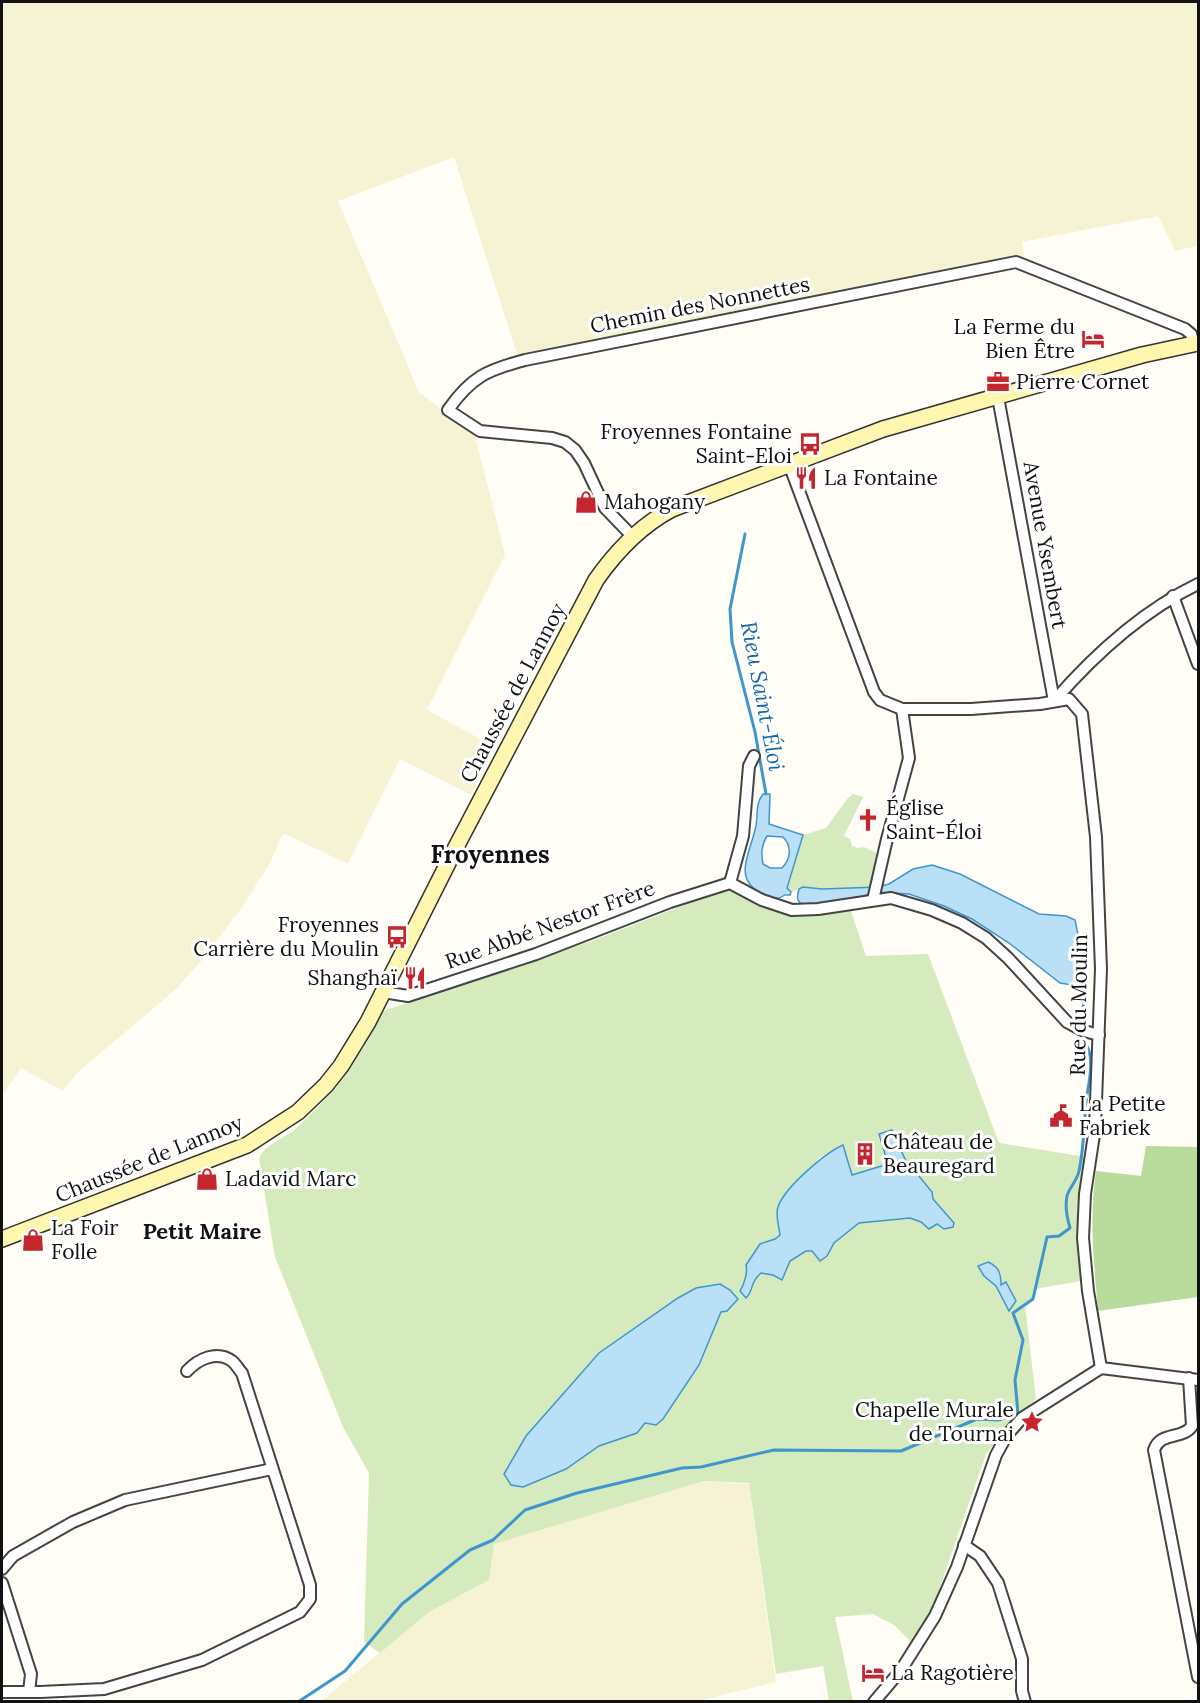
<svg xmlns="http://www.w3.org/2000/svg" width="1200" height="1703" font-family="Lora,serif">
<rect width="100%" height="100%" fill="#fffdf5"/>
<g fill="#f6f3d4">
<polygon points="2,2 1198,2 1198,246 1175,251 1158,216 1022,242 1025,261 527,355 517,354 454,157 338,201 419,392 475,436 505,555 427,710 495,747 471,795 400,759 348,864 283,833 270,863 242,907 204,958 175,990 77,1073 63,1091 21,1068 2,1096"/>
<polygon points="704,1481 749,1484 776,1682 693,1702 320,1702 429,1612 489,1580 493,1544"/>
</g>
<g fill="#d5ebbd" fill-rule="evenodd">
<polygon points="853,794 863,797 844,836 850,839 852,846 858,848 864,847 879,854 873,888 799,889 791,892 787,889 803,835 826,828 848,798"/>
<path d="M 730,887 L 784,908 L 849,905 L 866,956 L 928,954 L 999,1143 L 1086,1157 L 1079,1221 L 1081,1281 L 1035,1289 L 1033,1299 L 1025,1305 L 1036,1399 L 1017,1417 L 986,1454 L 933,1607 L 912,1643 L 894,1625 L 873,1614 L 835,1617 L 853,1701 L 829,1701 L 823,1666 L 776,1674 L 749,1483 L 704,1481 L 494,1544 L 489,1580 L 429,1612 L 380,1653 L 364,1642 L 369,1473 L 343,1427 L 275,1257 L 259,1159 C 264,1145 283,1139 294,1130 C 337,1092 355,1060 383,1011 L 592,941 ZM 892,1130 L 905,1159 L 932,1192 L 933,1199 L 942,1210 L 929,1229 L 921,1222 L 910,1218 L 859,1223 L 834,1243 L 827,1256 L 816,1258 L 812,1251 L 806,1251 L 790,1261 L 786,1273 L 773,1275 L 762,1273 L 753,1280 L 750,1294 L 740,1291 C 744,1285 748,1272 747,1264 L 760,1244 L 775,1239 L 780,1235 L 779,1228 L 809,1171 L 819,1158 L 843,1145 L 852,1175 L 888,1164 L 879,1134 ZM 979,1266 L 995,1266 L 1001,1273 L 1001,1285 L 1006,1282 L 1009,1311 L 996,1286 L 984,1276 ZM 711,1285 L 721,1312 L 699,1365 L 656,1425 L 645,1423 L 636,1433 L 599,1446 L 519,1450 L 526,1436 L 678,1298 L 696,1288 Z"/>
</g>
<path fill="#b9dc9c" d="M 1146,1146 L 1198,1147 L 1198,1297 L 1098,1311 C 1094,1261 1089,1222 1096,1171 L 1141,1176 Z"/>
<g fill="#b9e0f7" stroke="#3f96cf" stroke-width="1.5" fill-rule="evenodd">
<path d="M 763,794 L 770,794 L 769,824 L 803,835 L 787,888 L 791,892 L 790,895 L 785,895 C 778,900 772,899 764,895 C 732,879 749,856 755,830 C 759,817 754,806 763,794 ZM 767,836 L 783,837 C 792,846 791,859 782,868 L 770,868 L 763,864 C 761,853 761,846 767,836 Z"/>
<path d="M 932,865 L 960,874 L 1039,914 L 1066,916 L 1075,920 L 1081,948 L 1082,978 L 1072,985 L 1060,983 L 1009,943 L 972,919 L 944,906 L 909,894 L 872,892 L 859,899 L 805,907 C 797,901 796,899 799,889 L 803,887 L 822,889 L 879,887 L 889,884 L 913,869 Z"/>
<path d="M 892,1130 L 905,1159 L 932,1192 L 933,1199 L 954,1223 L 953,1227 L 944,1229 L 937,1224 L 929,1229 L 921,1222 L 910,1218 L 859,1223 L 834,1243 L 827,1256 L 820,1261 L 812,1251 L 806,1251 L 790,1261 L 782,1280 L 773,1275 L 761,1273 C 749,1283 754,1291 746,1298 L 740,1291 C 744,1285 748,1272 746,1265 L 760,1244 L 775,1239 L 780,1235 C 779,1226 775,1215 778,1207 C 784,1188 825,1153 843,1145 L 852,1175 L 888,1164 L 879,1134 Z"/>
<path d="M 988,1262 C 999,1267 1001,1273 1001,1285 L 1006,1282 L 1016,1301 L 1009,1311 L 996,1286 L 984,1276 L 978,1266 Z"/>
<polygon points="720,1284 730,1290 738,1299 727,1311 721,1312 699,1365 663,1419 656,1425 645,1423 637,1433 599,1446 566,1469 523,1487 511,1485 504,1474 526,1436 599,1353 678,1298 696,1288"/>
</g>
<g fill="none" stroke-linecap="round" stroke-linejoin="round">
<g stroke="#3f96cf" stroke-width="3">
<polyline points="745,534 730,609 732,642 755,732 766,794"/>
<polyline points="1078,980 1086,995 1081,1015 1081,1027"/>
<path d="M 298,1702 L 345,1671 L 402,1604 L 470,1550 L 493,1540 L 525,1510 L 577,1493 L 682,1468 L 701,1467 L 774,1450 L 901,1451 L 977,1419 L 998,1420 L 1018,1414 L 1015,1380 L 1023,1340 L 1013,1313 L 1033,1299 L 1047,1237 L 1059,1236 L 1070,1228 C 1067,1218 1065,1206 1067,1196 C 1069,1188 1077,1181 1079,1171 C 1084,1148 1084,1125 1086,1102 C 1088,1085 1095,1062 1087,1046 C 1086,1043 1083,1041 1081,1039 L 1081,1033"/>
</g>
<g stroke="#444" stroke-width="14">
<g id="street">
<polyline points="998,397 1054,701"/>
<polyline points="789,464 874,692 880,700 902,709 971,709 1040,704 1069,699 1082,714 1096,837 1101,969 1095,1128 1085,1194 1083,1238 1088,1291 1101,1368"/>
<path d="M 632,536 L 605,508 L 584,463 L 575,450 L 565,442 L 552,438 L 480,431 L 448,410 C 471,377 487,370 525,360 L 1016,262 L 1185,329 L 1191,334 L 1194,344"/>
<polyline points="1173,596 1198,664"/>
<path d="M 1054,701 C 1095,654 1142,611 1198,584"/>
<polyline points="730,883 743,836 749,766 754,756"/>
<polyline points="873,900 887,839 909,758 902,709"/>
<polyline points="383,992 408,996 536,954 670,902 730,883 762,900 792,910 818,909 891,898 932,910 962,923 986,938 1008,958 1067,1022 1084,1031 1099,1035"/>
<polyline points="1101,1368 1198,1380"/>
<path d="M 1189,1378 L 1192,1426 C 1183,1440 1160,1431 1154,1450 L 1198,1677"/>
<polyline points="964,1545 980,1556 998,1583 1022,1659 1022,1691 1025,1702"/>
<polyline points="2,1569 13,1556 73,1522 125,1500 272,1469"/>
<polyline points="2,1583 31,1674 29,1692"/>
<path d="M 2,1692 L 40,1692 L 104,1689 L 202,1660 L 300,1612 L 310,1599 L 310,1585 L 242,1373 C 239,1370 236,1364 232,1361 C 217,1350 198,1359 187,1371"/>
<polyline points="874,1702 901,1670 935,1616 957,1567 996,1455 1007,1435 1022,1418 1101,1368"/>
</g>
</g>
<g stroke="#333" stroke-width="18">
<path id="secondary" d="M 2,1239 L 247,1145 L 298,1112 L 326,1085 L 341,1066 L 368,1022 L 454,851 L 596,580 C 617,550 640,526 672,509 L 883,429 L 1142,355 L 1198,343"/>
</g>
<use href="#street" stroke="#fff" stroke-width="10"/>
<use href="#secondary" stroke="#fff6b0" stroke-width="15"/>
</g>
<defs>
<g id="hotel-bare" transform="scale(1.8)"><path d="M-6-4.5h1.5V1H6V5H4.5V3h-9V5H-6ZM-4 0a1.8 1.8 0 1 1 3.6 0ZM.5 0V-2.5h3Q6-2.5 6 0Z" fill="#c4262e" stroke="#fff" stroke-width="2.5" paint-order="stroke"/></g>
<g id="office-bare" transform="scale(1.8)"><path d="M-6-3h4V-5.5h4V-3h4V5H-6ZM-1-4.5V-3h2v-1.5ZM-6 0V1H6V0Z" fill="#c4262e" stroke="#fff" stroke-width="2.5" paint-order="stroke"/></g>
<g id="bus-bare" transform="scale(1.8)"><path d="M-5-6H5V4H4V6H2V4H-2V6H-4V4H-5ZM-3.5-4V0h7V-4ZM-3.5 1.2v1.5H-2V1.2ZM2 1.2v1.5H3.5V1.2Z" fill="#c4262e" stroke="#fff" stroke-width="2.5" paint-order="stroke"/></g>
<g id="restaurant-bare" transform="scale(1.8)"><path d="M-5-6h1v4h1v-4h1v4h1v-4h1v5L-1.5 .5V6h-2V.5L-5-1ZM5-6V6H3V1.5H1.5Q1.5-4 5-6Z" fill="#c4262e" stroke="#fff" stroke-width="2.5" paint-order="stroke"/></g>
<g id="shop-bare" transform="scale(1.8)"><path d="M-5-2.5h2.3a2.7 3.5 0 0 1 5.4 0H5L5.5 6h-11ZM-1.5-2.5h3a1.5 2.3 0 0 0-3 0Z" fill="#c4262e" stroke="#fff" stroke-width="2.5" paint-order="stroke"/></g>
<g id="church-bare" transform="scale(1.8)"><path d="M-1.2-6h2.4v3.5h3.3v2.4h-3.3V6h-2.4V-.1h-3.3v-2.4h3.3Z" fill="#c4262e" stroke="#fff" stroke-width="2.5" paint-order="stroke"/></g>
<g id="civic-bare" transform="scale(1.8)"><path d="M-.6-6.5H3V-4.5H.6V-3L4-1V1h2V6H-6V1h2V-1L-.6-3ZM-1.2 2.5V6h2.4V2.5Z" fill="#c4262e" stroke="#fff" stroke-width="2.5" paint-order="stroke"/></g>
<g id="building-bare" transform="scale(1.8)"><path d="M-4-6H4V6H1V3H-1V6H-4ZM-2.5-4.3h1.7v1.8h-1.7ZM.8-4.3h1.7v1.8H.8ZM-2.5-1h1.7V.8h-1.7ZM.8-1h1.7V.8H.8Z" fill="#c4262e" stroke="#fff" stroke-width="2.5" paint-order="stroke"/></g>
<g id="sight-bare" transform="scale(1.8)"><path d="M0-6L1.8-2.2L6-1.7L2.9 1.2L3.7 5.4L0 3.3L-3.7 5.4L-2.9 1.2L-6-1.7L-1.8-2.2Z" fill="#c4262e" stroke="#fff" stroke-width="2.5" paint-order="stroke"/></g>
</defs>
<g fill-rule="evenodd">
<use href="#hotel-bare" x="1093" y="339"/>
<use href="#office-bare" x="998" y="382"/>
<use href="#bus-bare" x="810" y="444"/>
<use href="#restaurant-bare" x="806" y="478"/>
<use href="#shop-bare" x="586" y="502"/>
<use href="#church-bare" x="868" y="820"/>
<use href="#bus-bare" x="397" y="937"/>
<use href="#restaurant-bare" x="415" y="978"/>
<use href="#civic-bare" x="1061" y="1116"/>
<use href="#building-bare" x="865" y="1154"/>
<use href="#shop-bare" x="207" y="1179"/>
<use href="#shop-bare" x="33" y="1240"/>
<use href="#sight-bare" x="1032" y="1422"/>
<use href="#hotel-bare" x="873" y="1673"/>
</g>
<g text-anchor="middle" stroke-width="6" stroke-linejoin="round" paint-order="stroke">
<g font-size="21" fill="#111" stroke="#fff">
<text transform="translate(700 305) rotate(-11)" y="7">Chemin des Nonnettes</text>
<text transform="translate(1045 545) rotate(80)" y="7">Avenue Ysembert</text>
<text transform="translate(513 693) rotate(-62)" y="7">Chaussée de Lannoy</text>
<text transform="translate(550 925) rotate(-20)" y="7">Rue Abbé Nestor Frère</text>
<text transform="translate(1079 1005) rotate(-89)" y="7">Rue du Moulin</text>
<text transform="translate(149 1159) rotate(-22)" y="7">Chaussée de Lannoy</text>
</g>
<g font-size="21" fill="#111" stroke="#fff" text-anchor="start">
<text x="1075" y="334" text-anchor="end">La Ferme du<tspan x="1075" dy="24">Bien Être</tspan></text>
<text x="1016" y="389">Pierre Cornet</text>
<text x="792" y="439" text-anchor="end">Froyennes Fontaine<tspan x="792" dy="24">Saint-Eloi</tspan></text>
<text x="824" y="485">La Fontaine</text>
<text x="604" y="509">Mahogany</text>
<text x="886" y="815">Église<tspan x="886" dy="24">Saint-Éloi</tspan></text>
<text x="379" y="932" text-anchor="end">Froyennes<tspan x="379" dy="24">Carrière du Moulin</tspan></text>
<text x="397" y="985" text-anchor="end">Shanghaï</text>
<text x="1079" y="1111">La Petite<tspan x="1079" dy="24">Fabriek</tspan></text>
<text x="883" y="1149">Château de<tspan x="883" dy="24">Beauregard</tspan></text>
<text x="225" y="1186">Ladavid Marc</text>
<text x="51" y="1235">La Foir<tspan x="51" dy="24">Folle</tspan></text>
<text x="1014" y="1417" text-anchor="end">Chapelle Murale<tspan x="1014" dy="24">de Tournai</tspan></text>
<text x="891" y="1680">La Ragotière</text>
</g>
<g font-size="22" font-style="italic" fill="#1768a6" stroke="#fff">
<text transform="translate(763 696) rotate(79)" y="8">Rieu Saint-Éloi</text>
</g>
<g font-size="22" font-weight="bold" fill="#111" stroke="#fff">
<text x="202" y="1239">Petit Maire</text>
</g>
<g font-size="24" font-weight="bold" fill="#111" stroke="#fff">
<text x="490" y="863">Froyennes</text>
</g>
</g>
<rect width="1200" height="1703" fill="none" stroke="#111111" stroke-width="6"/>
</svg>
